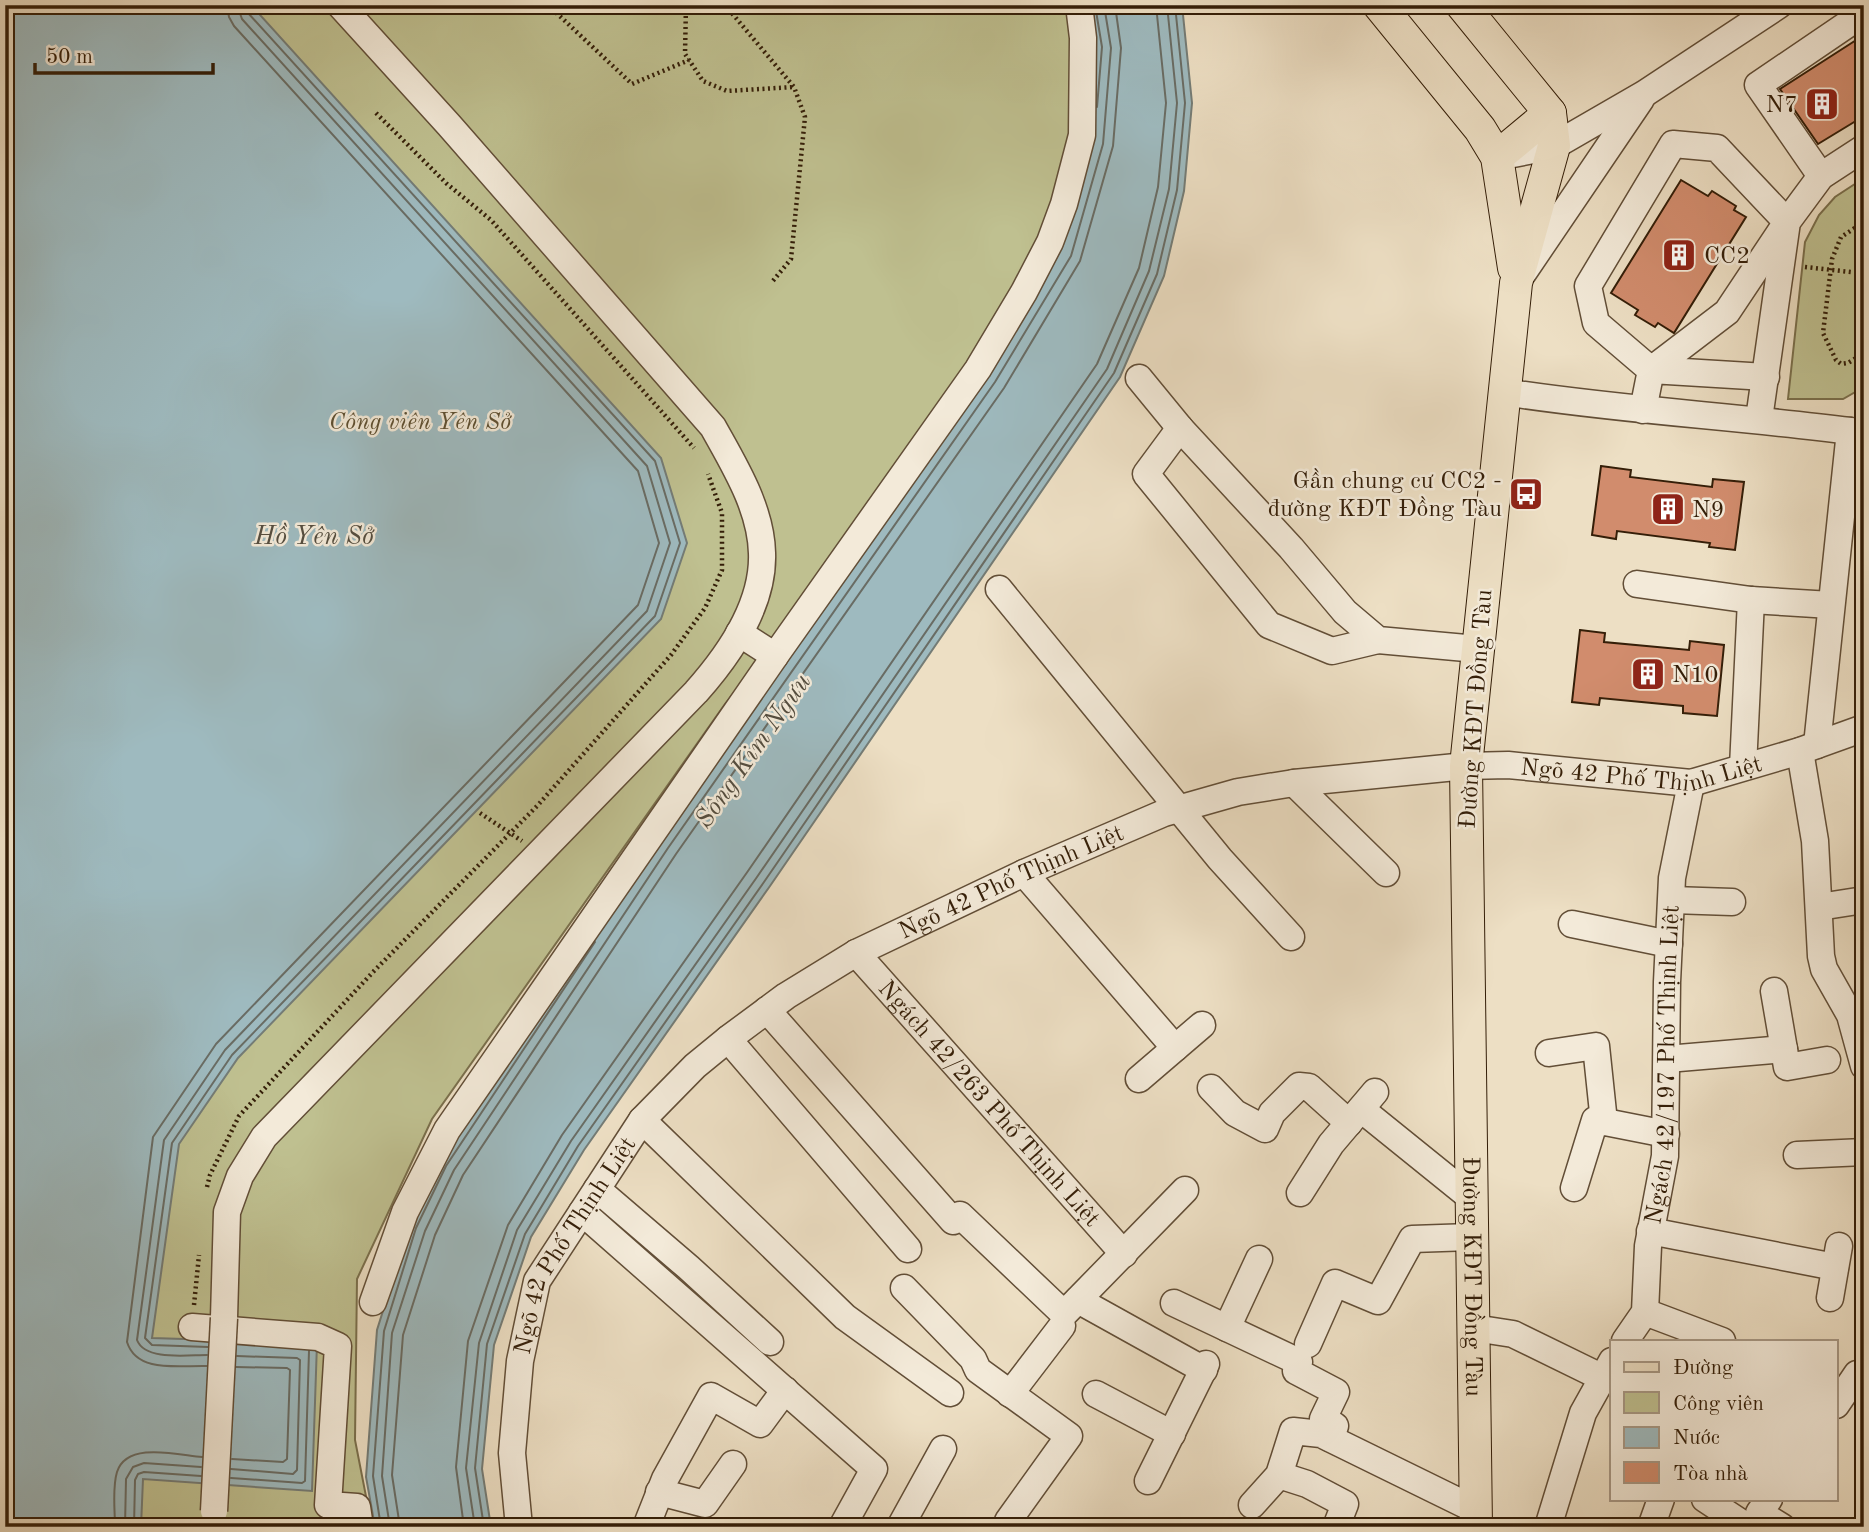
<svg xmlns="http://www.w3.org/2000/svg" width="1869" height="1532" font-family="'Old Standard TT',serif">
<rect width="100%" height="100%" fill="#eddfc4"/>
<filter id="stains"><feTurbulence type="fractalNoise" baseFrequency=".00286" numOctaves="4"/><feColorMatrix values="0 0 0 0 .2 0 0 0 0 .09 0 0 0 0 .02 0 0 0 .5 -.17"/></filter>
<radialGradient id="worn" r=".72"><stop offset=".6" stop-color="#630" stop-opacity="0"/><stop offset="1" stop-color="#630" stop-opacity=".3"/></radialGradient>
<g fill="#bfc090" stroke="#7a6f4c" stroke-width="2">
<polygon points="5,5 1065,5 1070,24 1077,113 1042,241 1008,306 768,650 725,704 432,1119 357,1279 355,1440 372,1527 5,1527"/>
<polygon points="1864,178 1864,387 1843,399 1788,399 1805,242 1819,215 1835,197"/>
</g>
<g fill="#9ebabf" stroke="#747c76" stroke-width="2">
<polygon points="5,5 251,5 661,458 687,543 661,619 238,1058 179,1144 152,1338 317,1343 312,1491 143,1479 141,1527 5,1527"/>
<polygon points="1088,5 1182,5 1192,103 1184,191 1164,276 1120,377 770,886 584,1150 531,1237 494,1345 482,1469 491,1527 375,1527 366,1477 377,1330 410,1225 440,1162 1057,248"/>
</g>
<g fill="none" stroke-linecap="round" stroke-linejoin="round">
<g stroke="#696c64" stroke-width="2">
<polyline points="1095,5 1102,47 1097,107"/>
<polyline points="208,1347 152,1345 145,1338 172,1143 232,1055 655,616 680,543 655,461 248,13 246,5"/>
<path d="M 207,1355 C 187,1355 145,1361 137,1340 L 164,1140 L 225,1050 L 647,611 L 670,543 L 647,466 L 242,19 L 237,5"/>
<path d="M 207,1366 C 180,1365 137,1374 127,1342 L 153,1137 L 216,1044 L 638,605 L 659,543 L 638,471 L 234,26 L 229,17 L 227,5"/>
<polyline points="232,1459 283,1462 287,1459 290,1370 287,1368 236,1367"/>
<polyline points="231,1469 293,1474 297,1470 300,1360 297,1358 237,1356"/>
<polyline points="231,1478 302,1483 305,1481 309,1351"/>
<path d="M 115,1527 C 115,1510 112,1488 117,1472 C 127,1441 178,1455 202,1457"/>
<polyline points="125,1527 126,1479 133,1467 144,1463 201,1467"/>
<polyline points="134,1527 135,1480 138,1474 144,1472 201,1476"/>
<polyline points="381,1527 373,1476 384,1331 416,1228 446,1166 595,942"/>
<polyline points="390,1527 382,1476 392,1333 425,1231 454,1170 668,848 995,382 1071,256 1103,144 1111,48 1104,5"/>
<polyline points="400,1527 392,1475 403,1335 435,1235 463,1175 676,854 1004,388 1080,261 1113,146 1121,48 1115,5"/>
<polyline points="464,1527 456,1467 468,1341 508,1225 562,1135 748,871 1097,364 1139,268 1158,187 1166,103 1156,5"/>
<polyline points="475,1527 466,1468 479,1343 517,1230 571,1141 757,877 1107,369 1149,271 1169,189 1177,103 1167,5"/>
<polyline points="484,1527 475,1468 487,1344 525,1234 578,1146 764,882 1114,373 1157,274 1177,190 1185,103 1175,5"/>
</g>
</g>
<g fill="#d18c6d" stroke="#341e08" stroke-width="2">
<polygon points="1864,35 1864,116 1818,144 1780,89"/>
<polygon points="1681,180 1708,196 1712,191 1736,206 1734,210 1746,217 1674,333 1658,323 1655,327 1635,315 1638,310 1611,293"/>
<polygon points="1601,466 1631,470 1630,477 1712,487 1713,479 1744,482 1735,550 1709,547 1710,543 1617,531 1616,539 1592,535"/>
<polygon points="1580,630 1605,633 1604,642 1689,650 1690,641 1724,645 1717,716 1683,713 1683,706 1600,698 1599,705 1572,702"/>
</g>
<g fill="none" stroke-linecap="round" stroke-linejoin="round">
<g stroke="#624e37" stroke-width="29">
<g id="minor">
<polyline points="1497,157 1554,146 1644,94 1779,5"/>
<polyline points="1821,176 1758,85 1864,13"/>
<polyline points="1523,273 1641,99"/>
<polyline points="1139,378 1180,428 1291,548 1345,612 1378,640 1477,649"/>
<path d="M 1504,392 C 1618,410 1734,416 1850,431"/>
<polyline points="1643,410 1651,370 1596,323 1588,286 1673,144 1717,148 1787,222 1727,312 1651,370 1766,377"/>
<polyline points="1759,419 1787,222 1821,176 1864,148"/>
<polyline points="1180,428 1146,474 1269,625 1332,651 1378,640"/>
<polyline points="1637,584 1751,600 1831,605"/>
<polyline points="999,589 1220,859 1291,937"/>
<polyline points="739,633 775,656 978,369 1024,292 1050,242 1064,204 1082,135 1083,38 1079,5"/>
<polyline points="1817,745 1850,431"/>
<polyline points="1800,751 1815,841 1821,956 1824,969 1850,1015 1864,1066"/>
<polyline points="1743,767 1751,600"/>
<polyline points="1294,783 1386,873"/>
<polyline points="1024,873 1175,1048"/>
<polyline points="1672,900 1732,902"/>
<polyline points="1819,907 1864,900"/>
<polyline points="1572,924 1669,944"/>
<path id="s1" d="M 856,953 L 1124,1254"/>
<polyline points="1774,991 1787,1067 1827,1060"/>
<polyline points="767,1010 953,1221"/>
<polyline points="728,1039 908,1249"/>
<polyline points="1549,1053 1596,1046 1604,1122"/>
<polyline points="1667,1059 1784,1049"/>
<polyline points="1139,1079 1202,1025"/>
<polyline points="1211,1088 1235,1113 1265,1129 1272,1113 1299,1086 1309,1087 1349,1123"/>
<polyline points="1361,1109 1470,1197"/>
<polyline points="642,1120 845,1317 950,1393"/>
<polyline points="1797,1155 1864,1152"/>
<polyline points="1574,1188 1595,1120 1666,1134"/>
<polyline points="597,1189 688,1267 770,1342"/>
<polyline points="1300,1193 1331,1144 1375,1092"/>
<polyline points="582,1212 874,1469 842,1527"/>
<polyline points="960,1215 1064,1314 1185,1190"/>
<polyline points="1650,1231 1835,1267"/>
<polyline points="904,1288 973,1359 978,1370 1069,1436 1008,1521 1009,1527"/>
<polyline points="1830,1298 1839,1246"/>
<polyline points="1078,1300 1204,1370"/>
<polyline points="373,1302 405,1212 447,1130 775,656"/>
<polyline points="1174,1303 1299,1362 1296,1371 1336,1392 1323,1419 1335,1426 1330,1438"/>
<polyline points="1645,1312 1722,1341"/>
<path d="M 224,1318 L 227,1212 L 240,1176 L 264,1137 L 696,692 C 729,655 764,604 762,553 C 761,508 734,465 713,427 L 449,125 L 340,5"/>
<polyline points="192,1327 318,1337 338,1346 328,1505 357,1507 360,1527"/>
<polyline points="1227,1328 1259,1259"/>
<polyline points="1474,1328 1513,1334 1601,1377"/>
<path id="s2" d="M 1625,1341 L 1645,1312 L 1648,1246 L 1665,1156 L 1667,982 L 1672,878 L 1691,783"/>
<polyline points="1308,1344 1335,1283 1378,1301 1412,1239 1471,1237"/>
<polyline points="1010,1394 1062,1326"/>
<polyline points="1096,1394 1172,1434"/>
<polyline points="1836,1405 1857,1374"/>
<polyline points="1279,1475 1307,1484 1345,1504 1336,1527"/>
<polyline points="1148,1481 1206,1364"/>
<polyline points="659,1492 705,1504 733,1464"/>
<polyline points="1705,1499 1740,1522"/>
<polyline points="1769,1499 1759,1513 1782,1527"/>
<polyline points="1252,1505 1279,1475 1293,1431 1321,1434 1476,1510"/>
<path id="s3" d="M 519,1527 L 512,1453 L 520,1361 L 537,1281 L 642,1120 L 695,1066 L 728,1039 L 786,996 L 856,953 L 1024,873 L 1164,813 L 1238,792 L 1294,783 L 1466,766 L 1508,765 L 1691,783 L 1800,751 L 1864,728"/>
<polyline points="646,1527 665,1479 711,1396 760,1424 785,1390"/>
<polyline points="900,1527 943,1449"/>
<polyline points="1548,1527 1583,1413 1612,1361"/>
<polyline points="1651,1527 1661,1499"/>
</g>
</g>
<g stroke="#341e08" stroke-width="34">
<g id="major">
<polyline points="1379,5 1480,129 1497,157 1514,268"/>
<path id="s4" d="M 1462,5 L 1550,113 L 1554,146 L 1516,283 L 1466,766 L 1476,1527"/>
<polyline points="1497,157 1550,113"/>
</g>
</g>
<g stroke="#341e08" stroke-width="4.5" stroke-dasharray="2 3.5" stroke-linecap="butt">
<polyline points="548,5 632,84 689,60"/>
<polyline points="686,5 685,54 703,81 727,91 794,87"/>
<polyline points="725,5 794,87 805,117 791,259 772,282"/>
<polyline points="376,113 447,184 491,220 694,448"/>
<polyline points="1864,222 1841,237 1832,259 1823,333 1836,360 1841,364 1848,363 1864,353"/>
<polyline points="1864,264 1860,273 1864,289"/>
<polyline points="1805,267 1860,273"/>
<polyline points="480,813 522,841"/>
<polyline points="207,1187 210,1175 239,1116 373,972 538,805 671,655 705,608 722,570 722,513 708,474"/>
<polyline points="194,1305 199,1255"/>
</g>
<use href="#minor" stroke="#f3ead9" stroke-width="26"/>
<use href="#major" stroke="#eddfc4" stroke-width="32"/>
<g stroke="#624e37" stroke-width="29" stroke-linecap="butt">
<polyline id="minor-bridge" points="214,1511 224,1318"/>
</g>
<use href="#minor-bridge" stroke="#f3ead9" stroke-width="26"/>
</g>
<defs>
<g id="building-square" transform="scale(1.75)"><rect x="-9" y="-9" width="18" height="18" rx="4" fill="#8f2418" stroke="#f3ead9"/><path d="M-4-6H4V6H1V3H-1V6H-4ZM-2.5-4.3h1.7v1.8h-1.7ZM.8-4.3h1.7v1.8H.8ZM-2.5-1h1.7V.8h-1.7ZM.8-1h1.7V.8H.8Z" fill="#fff"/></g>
<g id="bus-square" transform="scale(1.75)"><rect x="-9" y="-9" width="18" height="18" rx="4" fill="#8f2418" stroke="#f3ead9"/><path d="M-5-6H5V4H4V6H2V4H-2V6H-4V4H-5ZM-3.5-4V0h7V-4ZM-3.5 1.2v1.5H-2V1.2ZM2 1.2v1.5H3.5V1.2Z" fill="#fff"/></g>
</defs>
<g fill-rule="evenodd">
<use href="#building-square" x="1822" y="104"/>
<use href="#building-square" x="1679" y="255"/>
<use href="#bus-square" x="1526" y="494"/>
<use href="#building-square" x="1668" y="509"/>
<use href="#building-square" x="1648" y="674"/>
</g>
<g text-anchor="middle" stroke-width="5" stroke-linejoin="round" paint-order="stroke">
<g font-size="24" fill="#341e08" stroke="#f3ead9" text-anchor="start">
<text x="1798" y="112" text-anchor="end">N7</text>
<text x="1704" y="263">CC2</text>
<text x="1502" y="488" text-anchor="end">Gần chung cư CC2 -<tspan x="1502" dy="28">đường KĐT Đồng Tàu</tspan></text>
<text x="1692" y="517">N9</text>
<text x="1672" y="682">N10</text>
</g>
<g font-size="24" font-style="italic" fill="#5e4f31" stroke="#f3ead9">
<text x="420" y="429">Công viên Yên Sở</text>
</g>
<g font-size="24" fill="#341e08" stroke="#f3ead9">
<text transform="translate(1475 709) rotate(-86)" y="8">Đường KĐT Đồng Tàu</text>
<text dy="8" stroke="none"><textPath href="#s3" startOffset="1535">Ngõ 42 Phố Thịnh Liệt</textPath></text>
<text dy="8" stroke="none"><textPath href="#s3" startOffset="884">Ngõ 42 Phố Thịnh Liệt</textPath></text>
<text dy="8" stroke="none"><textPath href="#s2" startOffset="284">Ngách 42/197 Phố Thịnh Liệt</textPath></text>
<text dy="8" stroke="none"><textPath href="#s1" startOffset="201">Ngách 42/263 Phố Thịnh Liệt</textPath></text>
<text dy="8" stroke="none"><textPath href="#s3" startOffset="296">Ngõ 42 Phố Thịnh Liệt</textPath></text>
<text dy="8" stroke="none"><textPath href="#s4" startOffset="1311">Đường KĐT Đồng Tàu</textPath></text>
</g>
<g font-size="26" font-style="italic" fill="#544d3f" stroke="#f3ead9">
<text x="314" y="544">Hồ Yên Sở</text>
<text transform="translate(752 750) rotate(-55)" y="9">Sông Kim Ngưu</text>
</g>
</g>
<rect width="1869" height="1532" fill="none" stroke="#eddfc4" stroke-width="28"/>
<rect x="7" y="7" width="1855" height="1518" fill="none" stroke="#341e08" stroke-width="3.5"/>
<rect x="14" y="14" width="1841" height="1504" fill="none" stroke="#341e08" stroke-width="2"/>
<rect x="1610" y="1340" width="228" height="161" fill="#f3ead9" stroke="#a79885" stroke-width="2"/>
<rect x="1624" y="1362" width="35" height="10" fill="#eddfc4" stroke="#a79885" stroke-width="2"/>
<text x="1673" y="1374" font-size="21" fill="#341e08">Đường</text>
<rect x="1624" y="1392" width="35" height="21" fill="#bfc090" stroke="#a79885" stroke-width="2"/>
<text x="1673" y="1410" font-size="21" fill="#341e08">Công viên</text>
<rect x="1624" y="1427" width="35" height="21" fill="#9ebabf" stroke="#a79885" stroke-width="2"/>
<text x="1673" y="1444" font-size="21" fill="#341e08">Nước</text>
<rect x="1624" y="1462" width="35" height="21" fill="#d18c6d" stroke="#a79885" stroke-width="2"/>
<text x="1673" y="1480" font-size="21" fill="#341e08">Tòa nhà</text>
<path d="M35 63v10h178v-10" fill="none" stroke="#341e08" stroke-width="3.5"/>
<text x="46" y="63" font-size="21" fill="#341e08" stroke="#f3ead9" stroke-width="5" paint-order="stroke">50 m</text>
<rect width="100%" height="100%" filter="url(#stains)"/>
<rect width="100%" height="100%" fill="url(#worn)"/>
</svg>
